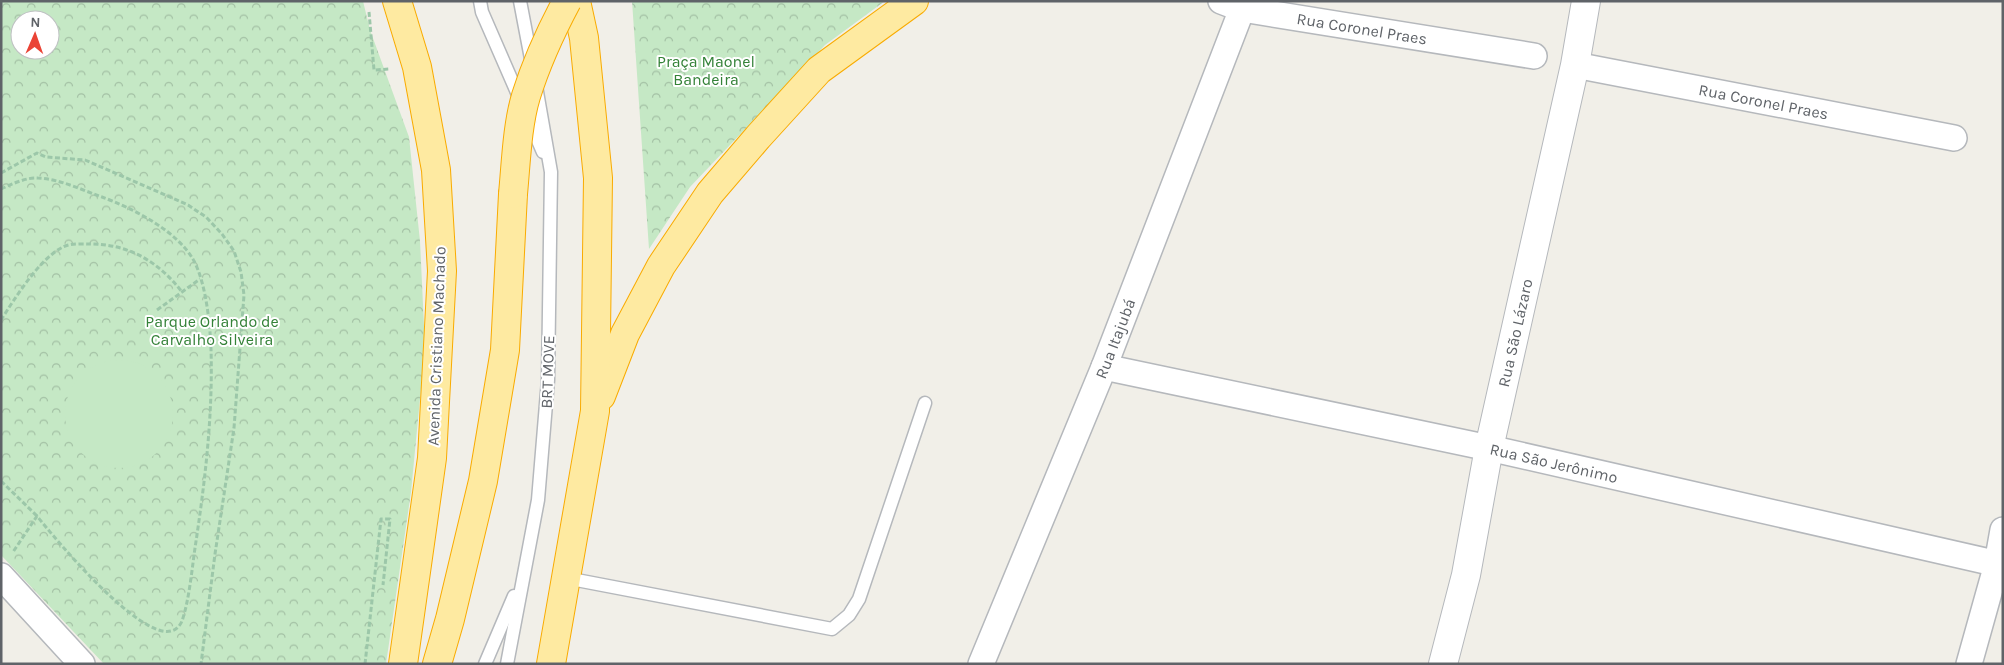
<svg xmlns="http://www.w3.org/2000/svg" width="2004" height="665" font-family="Karla,sans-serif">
<defs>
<pattern id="park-crowns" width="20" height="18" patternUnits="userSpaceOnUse" patternTransform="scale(1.25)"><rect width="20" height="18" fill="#c5e8c5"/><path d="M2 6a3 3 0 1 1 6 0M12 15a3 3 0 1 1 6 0" fill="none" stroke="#a3c0a4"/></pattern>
</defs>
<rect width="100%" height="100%" fill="#f1efe8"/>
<g fill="url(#park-crowns)" fill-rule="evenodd">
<path d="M 1,1 L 363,1 L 370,30 L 409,137 L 420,241 L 425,347 L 411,492 L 386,664 L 104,664 L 1,555 ZM 20,20 L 50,20 L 50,50 L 20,50 Z"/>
<polygon points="632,1 885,1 825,45 690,187 649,249"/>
</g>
<circle fill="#c5e8c5" cx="119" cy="414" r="54"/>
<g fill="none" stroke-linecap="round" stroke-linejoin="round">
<g stroke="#b5b8bc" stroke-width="15">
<g id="service">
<polyline points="480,1 482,12 543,152"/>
<polyline points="520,1 532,64"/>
<polyline points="566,578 832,629 849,615 859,599 925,403"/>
<polyline points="485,664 514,596"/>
<polyline points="507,664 538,500 548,380 551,172 536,86"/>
</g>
</g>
<g stroke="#b5b8bc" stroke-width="28">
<g id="minor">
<path id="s1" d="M 1221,1 L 1242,9 L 1534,56"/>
<path id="s2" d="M 1575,65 L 1954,138"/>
<path id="s3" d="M 1104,367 L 1489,448 L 2003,565"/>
<polyline points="1,576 82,664"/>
<path id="s4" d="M 981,664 L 1104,367 L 1242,9"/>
<polyline points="1969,664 1997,564 2003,530"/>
</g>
</g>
<g stroke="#b5b8bc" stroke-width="30">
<g id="tertiary">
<path id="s5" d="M 1443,664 L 1466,575 L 1489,448 L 1575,65 L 1586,1"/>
</g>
</g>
<g stroke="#f9ab00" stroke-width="30">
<g id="trunk">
<polyline points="397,1 417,67 436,170 442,271 432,458 403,664"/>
<polyline points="601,396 625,334 661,266 710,193 758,137 819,70 914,1"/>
<polyline points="437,664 450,619 483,481 505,350 513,194"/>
<polyline points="551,664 595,411 598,178 584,38 576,1"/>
</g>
</g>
<g stroke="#9cc7a9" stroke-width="3" stroke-dasharray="5 2.5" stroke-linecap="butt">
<polyline points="369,12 374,70 389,69"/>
<polyline points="1,173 37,153 46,157 85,160 188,205 206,217 222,234 234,251 241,272 244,295 234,428 215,554 201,664"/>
<path d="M 1,189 C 12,184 27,177 38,178 C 60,179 82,190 102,197 C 132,208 178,231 194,261 C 206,284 210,323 211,349 C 213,415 205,482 195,548 C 192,569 189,601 182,621 C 180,626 176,630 171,631 C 139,639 56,540 37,516 L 13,552"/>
<polyline points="157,310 200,279"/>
<path d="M 1,320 C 15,298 40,258 63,247 C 71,243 82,244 90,244 C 129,244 159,262 182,292"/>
<polyline points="1,481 37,516"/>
<polyline points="365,664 381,519 390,519 383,585"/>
</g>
<use href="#service" stroke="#fff" stroke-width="12"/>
<use href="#minor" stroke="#fff" stroke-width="25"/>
<use href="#tertiary" stroke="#fff" stroke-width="28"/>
<use href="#trunk" stroke="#feeaa1" stroke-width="28"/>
<g stroke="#f9ab00" stroke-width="30" stroke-linecap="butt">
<path id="trunk-bridge" d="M 513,194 C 516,163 517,126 526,96 C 536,64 551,31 567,1"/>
</g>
<use href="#trunk-bridge" stroke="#feeaa1" stroke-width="28"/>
</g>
<g text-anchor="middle" stroke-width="4" stroke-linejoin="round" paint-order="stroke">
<g font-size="16" fill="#5f6368" stroke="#fff">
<text dy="6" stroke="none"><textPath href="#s1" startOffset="144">Rua Coronel Praes</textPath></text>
<text dy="6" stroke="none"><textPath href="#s2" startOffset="192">Rua Coronel Praes</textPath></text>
<text dy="6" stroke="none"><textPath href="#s5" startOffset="339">Rua São Lázaro</textPath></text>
<text dy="6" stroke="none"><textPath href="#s4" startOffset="352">Rua Itajubá</textPath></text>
<text transform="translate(436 346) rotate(-88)" y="6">Avenida Cristiano Machado</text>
<text transform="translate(547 372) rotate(-88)" y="6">BRT MOVE</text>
<text dy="6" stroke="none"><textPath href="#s3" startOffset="460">Rua São Jerônimo</textPath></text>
</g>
<g font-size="16" fill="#348238" stroke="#fff">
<text x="706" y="67">Praça Maonel<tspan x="706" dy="18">Bandeira</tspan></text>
<text x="212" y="327">Parque Orlando de<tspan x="212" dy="18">Carvalho Silveira</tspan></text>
</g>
</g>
<rect width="2004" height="665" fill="none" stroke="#5f6368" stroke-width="5"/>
<g transform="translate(35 35) rotate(2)"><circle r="24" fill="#ffffff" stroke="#bfc1c3"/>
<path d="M0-4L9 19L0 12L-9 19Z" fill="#ea4335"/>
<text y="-8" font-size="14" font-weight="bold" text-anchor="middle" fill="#5f6368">N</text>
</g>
</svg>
